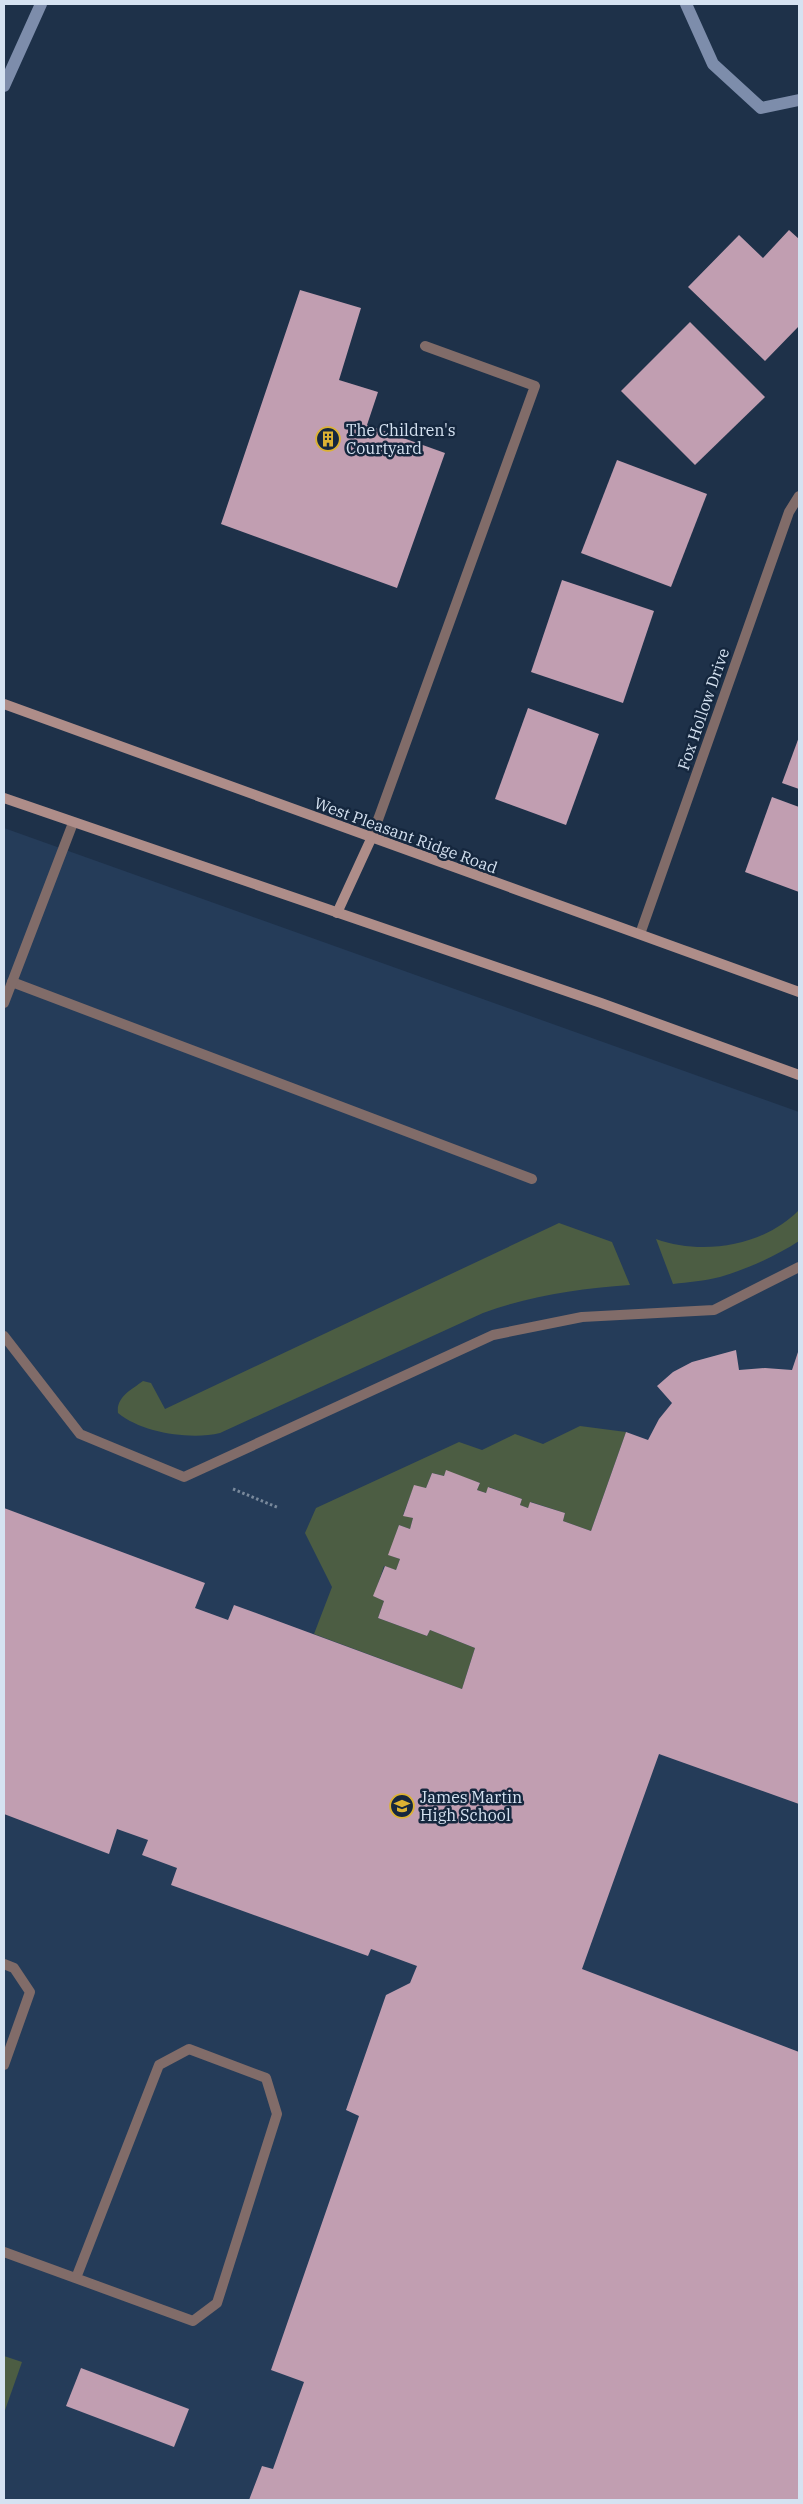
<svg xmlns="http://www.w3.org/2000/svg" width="803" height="2504" font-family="'IBM Plex Serif',serif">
<rect width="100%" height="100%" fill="#1e3149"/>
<polygon fill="#253c59" points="4,828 799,1112 799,2500 4,2500"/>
<g fill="#4c5d43">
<path d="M 799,1210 L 799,1241 C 776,1256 747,1269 720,1277 C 705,1281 688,1282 673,1284 L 656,1239 C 703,1256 764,1246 799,1210 Z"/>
<path d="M 559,1223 L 612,1242 L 630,1285 C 578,1289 533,1295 483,1313 L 220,1433 C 191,1440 142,1433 118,1413 C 116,1397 131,1390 143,1381 L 151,1383 L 165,1409 Z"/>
<polygon points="580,1426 626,1432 591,1531 563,1521 565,1513 531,1502 528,1508 520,1505 522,1499 489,1487 486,1493 477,1490 480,1483 446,1471 444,1476 432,1473 426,1488 414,1486 403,1515 413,1518 410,1529 399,1525 389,1555 400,1559 396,1570 384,1566 374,1596 384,1601 378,1618 427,1636 430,1630 475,1648 462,1689 314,1634 332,1587 305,1533 316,1508 459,1442 482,1450 515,1434 543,1444"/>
<polygon points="4,2356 22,2362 4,2413"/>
</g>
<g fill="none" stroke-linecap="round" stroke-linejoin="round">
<g stroke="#7d8dab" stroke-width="12">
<polyline points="686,4 713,64 761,108 799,100"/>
<polyline points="4,86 41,4"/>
</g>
</g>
<g fill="#c19eb1">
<polygon points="789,230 799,239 799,326 765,361 688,287 739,235 763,258"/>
<polygon points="300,290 361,308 339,380 378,392 367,425 445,453 397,588 221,524"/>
<polygon points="690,322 765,397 695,465 621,391"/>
<polygon points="617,460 707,494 671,587 581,553"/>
<polygon points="562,580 654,611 623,703 531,672"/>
<polygon points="528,708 599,734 566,825 495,799"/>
<polygon points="799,737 799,789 782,783"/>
<polygon points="772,797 799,807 799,892 745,872"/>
<polygon points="799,1349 799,1804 659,1754 582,1969 799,2052 799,2500 249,2500 262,2466 273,2469 304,2382 271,2370 359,2116 346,2110 386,1995 410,1983 417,1966 371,1949 368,1956 171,1885 177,1868 142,1855 148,1840 117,1829 109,1854 4,1814 4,1508 205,1583 195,1608 228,1620 234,1605 462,1689 475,1648 430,1630 427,1636 378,1618 384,1601 373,1596 385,1566 396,1570 400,1559 388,1555 399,1525 410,1529 413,1518 403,1516 414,1485 426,1488 432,1473 444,1476 446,1470 480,1483 477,1490 486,1493 488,1487 522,1499 520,1505 528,1508 530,1502 565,1513 563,1521 591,1531 626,1432 648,1440 659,1419 672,1403 657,1386 673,1372 692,1362 736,1350 739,1370 765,1368 792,1370"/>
<polygon points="81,2368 189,2409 174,2447 66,2406"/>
</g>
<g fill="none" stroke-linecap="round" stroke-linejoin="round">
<polyline stroke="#79899c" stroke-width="3" stroke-dasharray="2.5 2.5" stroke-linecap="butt" points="233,1489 279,1508"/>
<g stroke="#816c69" stroke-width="10">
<polyline points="371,839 535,386 425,346"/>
<polyline points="12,982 532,1179"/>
<polyline points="4,1003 73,823"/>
<polyline points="4,1336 80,1434 184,1477 493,1335 582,1317 714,1310 799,1267"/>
<polyline points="4,1964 14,1968 30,1992 4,2065"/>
<polyline points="4,2252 193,2321 217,2303 277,2114 266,2078 189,2049 159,2065 76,2278"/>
</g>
<polyline stroke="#816c69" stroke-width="10" points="640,934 789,512 799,496"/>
<g stroke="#ae8d89" stroke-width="10">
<polyline points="4,704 799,992"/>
<polyline points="4,798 601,1003 799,1075"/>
<polyline points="337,913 371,839"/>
</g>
</g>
<defs>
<g id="building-ring" transform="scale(1.25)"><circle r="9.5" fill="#15273e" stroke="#dcb233" stroke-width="1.5"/><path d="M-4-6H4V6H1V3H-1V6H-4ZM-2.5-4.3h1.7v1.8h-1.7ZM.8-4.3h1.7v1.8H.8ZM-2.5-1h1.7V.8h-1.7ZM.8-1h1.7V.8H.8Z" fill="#dcb233"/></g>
<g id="school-ring" transform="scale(1.25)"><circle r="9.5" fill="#15273e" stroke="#dcb233" stroke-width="1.5"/><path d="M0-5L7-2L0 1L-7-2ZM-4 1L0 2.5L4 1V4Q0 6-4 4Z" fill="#dcb233"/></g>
</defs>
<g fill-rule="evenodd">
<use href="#building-ring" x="328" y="439"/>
<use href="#school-ring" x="402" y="1806"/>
</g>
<g text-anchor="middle" stroke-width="5" stroke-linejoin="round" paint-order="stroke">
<g font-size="16" fill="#d5e2f1" stroke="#15273e" text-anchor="start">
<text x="346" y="436">The Children's<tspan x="346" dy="18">Courtyard</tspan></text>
<text x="420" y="1803">James Martin<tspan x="420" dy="18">High School</tspan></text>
</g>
<g font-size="16" fill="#d5e2f1" stroke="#15273e">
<text transform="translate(703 709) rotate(-71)" y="6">Fox Hollow Drive</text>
<text transform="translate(406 835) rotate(20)" y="6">West Pleasant Ridge Road</text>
</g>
</g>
<rect width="803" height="2504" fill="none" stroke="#d5e2f1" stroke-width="10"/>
</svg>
